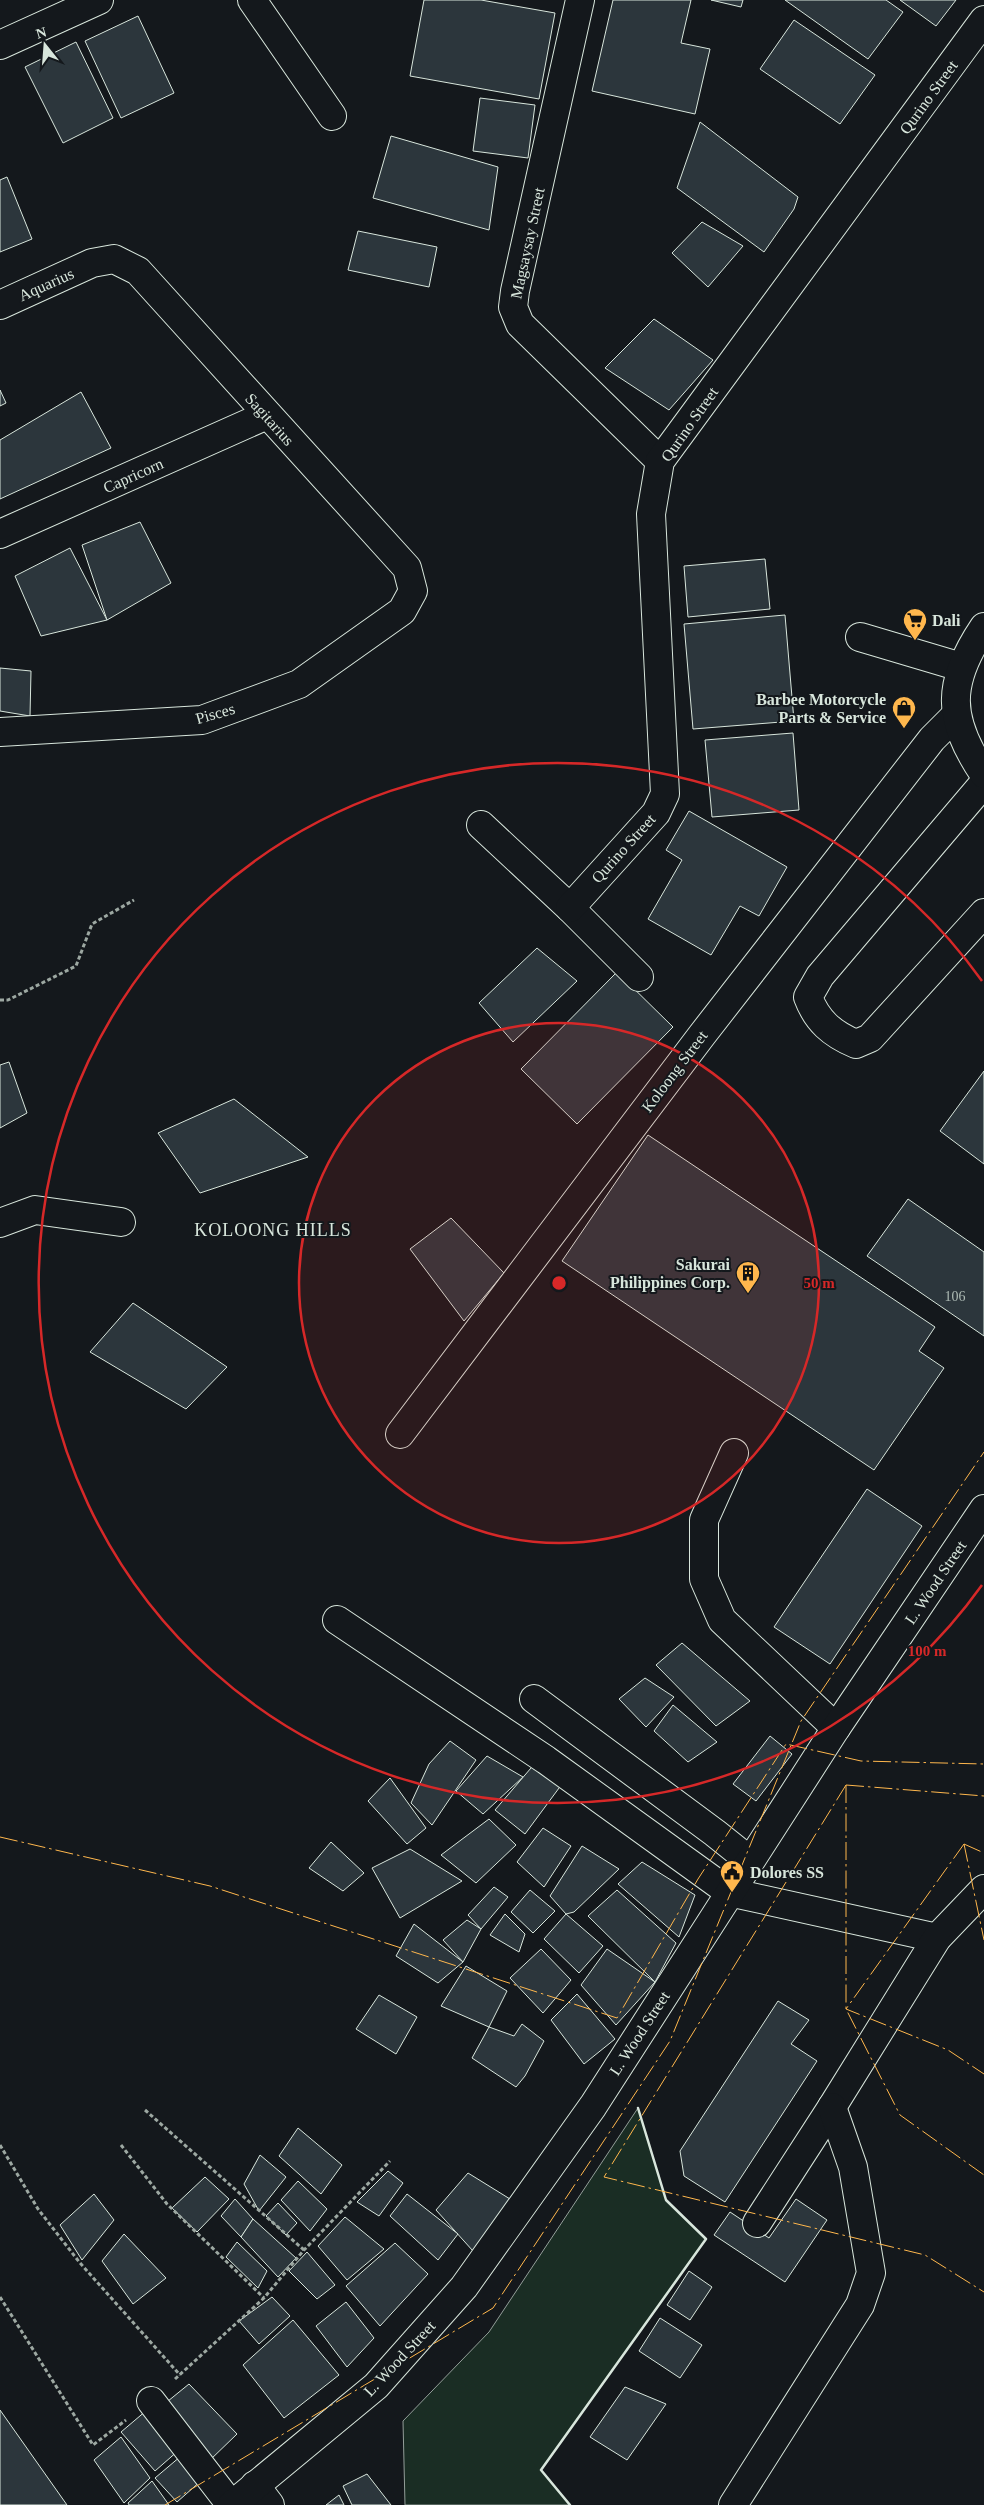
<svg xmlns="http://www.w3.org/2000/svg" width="984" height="2505" font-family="Georgia,serif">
<rect width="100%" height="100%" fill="#14181c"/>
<polygon fill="#1a2d24" stroke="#939e99" points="638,2108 666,2200 706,2239 541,2470 570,2505 405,2505 403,2421 489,2332"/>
<g fill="#2c363c" stroke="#d8e6dc">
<polygon points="424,0 481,0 555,13 539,99 410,76"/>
<polygon points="613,0 691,0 681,43 710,49 695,114 592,91"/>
<polygon points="711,0 743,0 741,7"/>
<polygon points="785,0 886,0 903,12 868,59"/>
<polygon points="900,0 956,0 936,26"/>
<polygon points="138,16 174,93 121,118 85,41"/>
<polygon points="794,20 875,75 840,124 760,69"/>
<polygon points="76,42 113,118 63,143 25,67"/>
<polygon points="480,98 535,105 528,158 473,151"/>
<polygon points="700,122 798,197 794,209 764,252 677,188"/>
<polygon points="391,136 498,167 489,230 373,198"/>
<polygon points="7,177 32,239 0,252 0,180"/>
<polygon points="702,222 743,246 708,287 672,253"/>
<polygon points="358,231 437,247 429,287 348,270"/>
<polygon points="654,319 713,360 669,410 605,368"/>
<polygon points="0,390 6,403 0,406"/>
<polygon points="81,392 111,448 0,499 0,440"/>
<polygon points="140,522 171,583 107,620 82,545"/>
<polygon points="70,548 107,620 41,636 15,576"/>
<polygon points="765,559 770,609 688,617 684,566"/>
<polygon points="785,615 794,721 693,729 684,624"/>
<polygon points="0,668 31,671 30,716 0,711"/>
<polygon points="793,733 799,810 712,817 705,740"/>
<polygon points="689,811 787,867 759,916 740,906 711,955 648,919 682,860 666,850"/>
<polygon points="537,948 577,981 513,1042 479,1003"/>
<polygon points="617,972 673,1027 577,1124 521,1069"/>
<polygon points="9,1062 27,1113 0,1128 0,1065"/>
<polygon points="984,1071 984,1164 940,1131"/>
<polygon points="234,1099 308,1157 200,1193 158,1133"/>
<polygon points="648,1135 935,1327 919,1351 944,1368 874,1470 562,1261"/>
<polygon points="908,1199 984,1252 984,1336 867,1256"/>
<polygon points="451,1218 504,1273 464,1321 410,1249"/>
<polygon points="133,1303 227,1367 186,1409 90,1352"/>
<polygon points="867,1489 922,1526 830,1664 774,1627"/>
<polygon points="682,1643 750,1701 716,1726 656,1665"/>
<polygon points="645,1678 674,1697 646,1727 619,1699"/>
<polygon points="673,1705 717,1742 688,1762 654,1731"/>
<polygon points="770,1736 792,1754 756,1801 733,1784"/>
<polygon points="450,1741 476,1760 432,1825 411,1803 429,1764"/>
<polygon points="487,1756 523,1777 483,1814 456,1791"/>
<polygon points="537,1761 562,1784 525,1834 495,1810"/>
<polygon points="390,1778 426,1828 407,1844 368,1801"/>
<polygon points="489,1819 516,1845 476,1883 441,1855"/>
<polygon points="543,1828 571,1846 544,1887 517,1862"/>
<polygon points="331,1842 364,1873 343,1891 309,1868"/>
<polygon points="582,1846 619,1869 574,1912 566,1914 550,1896"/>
<polygon points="410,1849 462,1881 400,1918 372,1868"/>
<polygon points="642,1862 695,1895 679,1937 618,1884"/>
<polygon points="494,1887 508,1897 481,1929 468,1915"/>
<polygon points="530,1890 555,1911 533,1933 511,1912"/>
<polygon points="617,1890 676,1943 655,1982 588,1916"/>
<polygon points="505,1914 525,1934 519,1952 490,1935"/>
<polygon points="566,1914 603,1946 579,1973 544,1939"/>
<polygon points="467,1920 481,1929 463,1962 443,1940"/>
<polygon points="414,1924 463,1962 438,1983 396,1956"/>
<polygon points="541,1949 571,1980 543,2013 510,1978"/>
<polygon points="607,1949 655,1982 616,2025 581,1985"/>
<polygon points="466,1966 507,1991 489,2027 441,2006"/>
<polygon points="577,1994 615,2039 584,2064 551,2020"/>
<polygon points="379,1995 417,2017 396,2054 356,2029"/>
<polygon points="778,2001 809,2020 791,2044 817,2061 725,2202 684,2176 680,2151"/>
<polygon points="522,2024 544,2041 525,2076 516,2087 472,2058 489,2027 514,2036"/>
<polygon points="298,2128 342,2165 321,2194 279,2156"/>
<polygon points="260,2155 286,2177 259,2211 244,2184"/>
<polygon points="388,2171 403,2183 379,2216 357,2202"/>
<polygon points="468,2173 510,2199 473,2251 436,2210"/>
<polygon points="205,2177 229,2199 197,2232 172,2208"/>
<polygon points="298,2181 327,2209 310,2231 281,2200"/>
<polygon points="94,2194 114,2220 82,2260 60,2225"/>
<polygon points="407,2194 458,2234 438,2260 390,2216"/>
<polygon points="235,2199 253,2219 241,2237 221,2216"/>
<polygon points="796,2199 827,2220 785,2282 714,2235 730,2212 769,2238"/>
<polygon points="278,2203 297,2223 286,2235 266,2216"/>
<polygon points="345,2217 384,2249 347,2280 318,2246"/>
<polygon points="253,2219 296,2258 278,2277 241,2237"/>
<polygon points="124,2234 166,2278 133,2304 102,2261"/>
<polygon points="237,2242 267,2271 258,2288 226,2257"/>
<polygon points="395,2243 428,2274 380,2326 346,2286"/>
<polygon points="307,2252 335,2285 317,2299 289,2271"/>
<polygon points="689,2271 712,2287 690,2320 667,2305"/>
<polygon points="272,2297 290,2316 259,2344 239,2321"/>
<polygon points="346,2302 374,2338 347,2367 316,2326"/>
<polygon points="660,2318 702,2345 680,2378 639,2351"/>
<polygon points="293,2320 339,2375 284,2418 243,2365"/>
<polygon points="189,2384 237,2434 208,2462 157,2410"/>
<polygon points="625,2387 666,2404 627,2460 590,2437"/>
<polygon points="0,2410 67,2505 0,2505"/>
<polygon points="147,2410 179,2450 155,2471 121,2432"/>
<polygon points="121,2437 150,2478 124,2503 94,2460"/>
<polygon points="181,2456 202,2480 177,2502 155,2478"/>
<polygon points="367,2474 391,2505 352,2505 343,2486"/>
<polygon points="152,2481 169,2505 129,2505 128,2503"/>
<polygon points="339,2495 344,2505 326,2505"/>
</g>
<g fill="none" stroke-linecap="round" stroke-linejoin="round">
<g stroke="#d8e6dc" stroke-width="30">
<g id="minor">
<polyline points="252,0 332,116"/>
<polyline points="580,0 515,291 513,307 520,324 660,461"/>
<polyline points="0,45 99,0"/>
<polyline points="0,305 92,263 114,259 138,271 407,568 413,591 402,611 299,684 202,720 0,732"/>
<polyline points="0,534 267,415"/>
<polyline points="860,637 961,667"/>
<path d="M 984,783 L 820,976 L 808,997 C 817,1021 832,1034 856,1044 L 870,1038 L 984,913"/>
<polyline points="481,825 570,908 639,977"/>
<polyline points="570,908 656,813 665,794 651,514 660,461 984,20"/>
<polyline points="0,1223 35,1210 121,1222"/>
<polyline points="400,1434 702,1035 932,739 956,715"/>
<polyline points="734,1453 704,1520 704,1579 722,1620 836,1728"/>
<polyline points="337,1620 546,1760 729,1892 937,1938"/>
<polyline points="534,1699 715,1833 750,1861"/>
<polyline points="757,2223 832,2107 937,1938 984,1889"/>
<polyline points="151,2401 231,2505"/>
<polyline points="255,2485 270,2505"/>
<polyline points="733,2505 860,2305 871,2273 853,2167 832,2107"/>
</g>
</g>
<g stroke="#d8e6dc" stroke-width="30">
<g id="major">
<path d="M 984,627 C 946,683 947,719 984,774"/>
<polyline points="232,2505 376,2386 464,2287 593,2106 836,1728 984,1509"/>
</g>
</g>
<g stroke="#9da8a2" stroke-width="3" stroke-dasharray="4 2.5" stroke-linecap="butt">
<polyline points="0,1000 8,1000 76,966 92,924 134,900"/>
<polyline points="145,2110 304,2250"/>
<polyline points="0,2145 38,2209 80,2263 180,2375"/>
<polyline points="121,2145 167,2204 264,2298"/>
<polyline points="0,2297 93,2445 126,2420"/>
<polyline points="175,2379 264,2298 304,2250 390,2161"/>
</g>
<use href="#minor" stroke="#14181c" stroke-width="28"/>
<use href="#major" stroke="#14181c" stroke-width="28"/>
<polyline stroke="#d8e6dc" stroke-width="2.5" points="570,2505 541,2470 706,2239 666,2200 638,2108"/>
<g stroke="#ffb74d" stroke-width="1" stroke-dasharray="18 4 2.5 4" stroke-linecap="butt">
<polyline points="846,1785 604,2177 925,2255 984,2292"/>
<polyline points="846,1785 846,2009 900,2115 984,2175"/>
<polyline points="846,1785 984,1796"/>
<polyline points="0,1837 210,1886 617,2018 698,1879 786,1744 861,1761 984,1764"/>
<polyline points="964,1844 846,2009 948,2050 984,2074"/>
<polyline points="964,1844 984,1940"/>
<polyline points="964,1844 984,1853"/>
<polyline points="165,2505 493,2308 670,2041 801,1721 984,1452"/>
</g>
</g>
<circle cx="559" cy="1283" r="260" fill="#d62828" fill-opacity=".12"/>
<g fill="none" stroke="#d62828" stroke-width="2.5">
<circle cx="559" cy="1283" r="260"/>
<path d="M982 1585A520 520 0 1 1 982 981"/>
</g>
<defs>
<g id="supermarket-pin" transform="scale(1.25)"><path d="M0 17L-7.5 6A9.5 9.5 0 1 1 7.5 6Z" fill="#ffb74d" stroke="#14181c"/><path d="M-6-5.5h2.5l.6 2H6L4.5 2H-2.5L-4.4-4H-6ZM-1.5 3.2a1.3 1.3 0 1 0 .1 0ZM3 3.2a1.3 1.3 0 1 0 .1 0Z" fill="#111"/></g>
<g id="shop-pin" transform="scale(1.25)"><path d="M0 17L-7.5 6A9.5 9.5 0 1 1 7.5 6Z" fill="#ffb74d" stroke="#14181c"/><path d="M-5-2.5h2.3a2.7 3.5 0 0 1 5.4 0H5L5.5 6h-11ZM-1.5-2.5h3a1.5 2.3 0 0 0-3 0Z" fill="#111"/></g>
<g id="building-pin" transform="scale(1.25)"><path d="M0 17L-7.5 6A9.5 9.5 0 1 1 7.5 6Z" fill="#ffb74d" stroke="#14181c"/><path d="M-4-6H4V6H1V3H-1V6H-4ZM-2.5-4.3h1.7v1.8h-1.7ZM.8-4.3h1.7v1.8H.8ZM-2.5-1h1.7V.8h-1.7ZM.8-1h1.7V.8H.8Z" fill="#111"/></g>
<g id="civic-pin" transform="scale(1.25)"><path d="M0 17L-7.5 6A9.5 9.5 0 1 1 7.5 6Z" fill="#ffb74d" stroke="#14181c"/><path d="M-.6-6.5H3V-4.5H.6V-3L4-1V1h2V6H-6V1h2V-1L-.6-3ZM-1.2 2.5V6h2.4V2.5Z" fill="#111"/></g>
</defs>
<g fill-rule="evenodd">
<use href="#supermarket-pin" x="915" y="620"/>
<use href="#shop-pin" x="904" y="708"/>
<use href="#building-pin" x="748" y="1273"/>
<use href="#civic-pin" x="732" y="1872"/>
</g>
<g text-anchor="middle" stroke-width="4" stroke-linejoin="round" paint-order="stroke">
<g font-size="14" fill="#adbab4">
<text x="955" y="1301">106</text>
</g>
<g font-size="16" fill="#d8e6dc" stroke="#14181c">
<text transform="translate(928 97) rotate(-54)" y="6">Qurino Street</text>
<text transform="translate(527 243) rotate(-78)" y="6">Magsaysay Street</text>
<text transform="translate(46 284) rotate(-24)" y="6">Aquarius</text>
<text transform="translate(270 419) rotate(48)" y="6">Sagitarius</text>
<text transform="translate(689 424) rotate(-55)" y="6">Qurino Street</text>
<text transform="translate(133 475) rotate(-24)" y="6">Capricorn</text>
<text transform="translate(215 713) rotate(-16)" y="6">Pisces</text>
<text transform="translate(623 848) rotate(-48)" y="6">Qurino Street</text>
<text transform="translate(674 1071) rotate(-53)" y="6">Koloong Street</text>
<text transform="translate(935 1582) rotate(-56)" y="6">L. Wood Street</text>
<text transform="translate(639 2033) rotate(-57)" y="6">L. Wood Street</text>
<text transform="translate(399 2358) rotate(-47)" y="6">L. Wood Street</text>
</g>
<g font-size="16" font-weight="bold" fill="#d8e6dc" stroke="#14181c" text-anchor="start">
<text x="932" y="626">Dali</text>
<text x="886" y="705" text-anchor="end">Barbee Motorcycle<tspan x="886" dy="18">Parts &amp; Service</tspan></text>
<text x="730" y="1270" text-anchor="end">Sakurai<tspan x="730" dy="18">Philippines Corp.</tspan></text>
<text x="750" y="1878">Dolores SS</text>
</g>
<g font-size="18" letter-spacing="1" fill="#d8e6dc" stroke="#14181c">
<text x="273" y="1236">KOLOONG HILLS</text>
</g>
</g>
<circle cx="559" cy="1283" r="8" fill="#d62828" stroke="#14181c" stroke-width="2.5"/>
<g font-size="15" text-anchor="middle" font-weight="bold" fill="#d62828" stroke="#14181c" stroke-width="4" stroke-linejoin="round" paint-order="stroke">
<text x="819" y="1288">50 m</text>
<text x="927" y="1656">100 m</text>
</g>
<g transform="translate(45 45) rotate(343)" stroke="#14181c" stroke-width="4" paint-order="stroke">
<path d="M0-4L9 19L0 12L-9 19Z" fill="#d8e6dc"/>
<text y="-8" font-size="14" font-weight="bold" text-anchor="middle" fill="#d8e6dc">N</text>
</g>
</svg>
